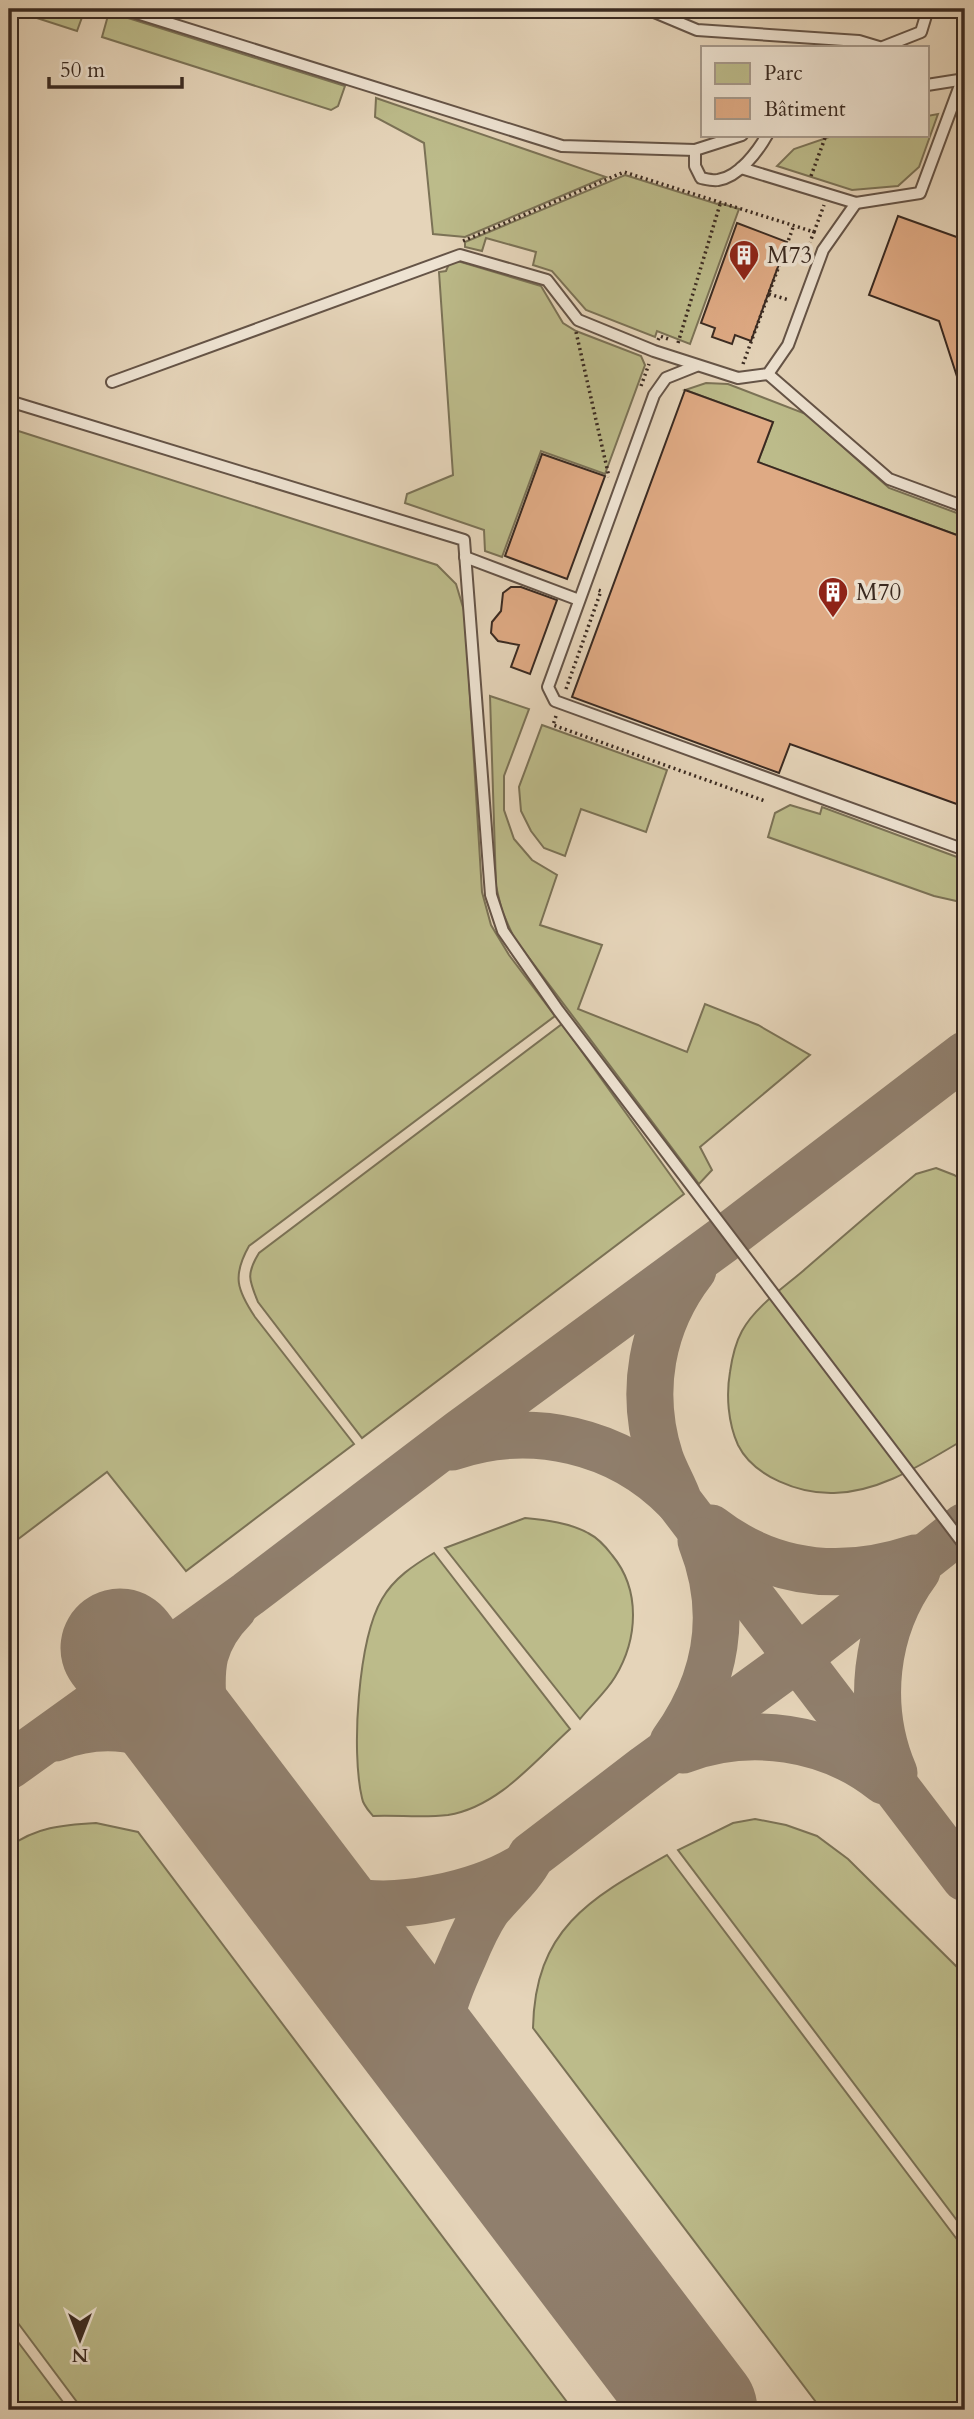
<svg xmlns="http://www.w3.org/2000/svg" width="974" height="2419" font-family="Cardo,serif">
<rect width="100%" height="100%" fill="#e5d4b9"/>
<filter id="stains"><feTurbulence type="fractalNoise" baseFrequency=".00286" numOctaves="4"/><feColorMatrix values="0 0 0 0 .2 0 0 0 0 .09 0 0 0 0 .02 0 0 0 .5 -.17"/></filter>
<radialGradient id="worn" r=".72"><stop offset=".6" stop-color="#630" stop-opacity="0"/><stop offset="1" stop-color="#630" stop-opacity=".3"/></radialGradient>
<g fill="#bcbb8a" stroke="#7b7256" stroke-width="2">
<polygon points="9,9 85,9 77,31"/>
<polygon points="109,12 345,86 338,106 331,110 102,37"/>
<polygon points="376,98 606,177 465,237 433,234 424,143 375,117"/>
<polygon points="938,114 919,167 898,186 852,190 777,166 794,149 835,135 927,135 927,116"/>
<polygon points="625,175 717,204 719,203 739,209 690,344 657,331 655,337 586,310 552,271 533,265 536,252 486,238 482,251 465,247 465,242"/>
<polygon points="451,259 541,286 563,323 576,331 641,356 645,365 605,474 541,451 502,557 485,551 484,530 405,503 407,494 453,475 439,272 446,271"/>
<polygon points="706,383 728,384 806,414 889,488 965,516 965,538 758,462 773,422 685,390"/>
<path d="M 9,428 L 437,565 L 456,584 L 465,614 L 482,892 L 491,925 L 509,955 L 555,1016 L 249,1246 C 232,1276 237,1290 255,1317 L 354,1444 L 186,1571 L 107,1472 L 9,1546 Z"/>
<polygon points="490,696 529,709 504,776 504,810 514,839 532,860 557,875 540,925 602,945 578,1009 687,1052 705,1004 758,1025 810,1055 700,1147 712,1170 699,1184 514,938 502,911 496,886"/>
<polygon points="542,725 667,770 646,832 581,809 565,856 544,848 531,831 521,811 519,787"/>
<polygon points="790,805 820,814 822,807 965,860 965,903 934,896 768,837 775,813"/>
<path d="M 562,1024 L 684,1194 L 362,1438 L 258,1302 C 249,1280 246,1274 259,1253 Z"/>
<path d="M 936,1168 L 954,1175 L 965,1182 L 965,1439 C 925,1462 882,1492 834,1493 C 800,1494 754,1477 738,1445 C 728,1423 726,1395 730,1372 C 732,1358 736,1342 742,1331 C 755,1307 783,1288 803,1271 C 840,1239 878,1206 916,1174 Z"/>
<path d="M 525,1518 C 546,1520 570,1523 588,1533 C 598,1538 606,1547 612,1555 C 641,1590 638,1639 615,1677 C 606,1692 591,1705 580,1719 L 445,1548 Z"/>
<path d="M 434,1553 L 570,1729 C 535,1761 498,1807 448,1815 C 424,1818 398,1815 373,1816 C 369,1811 363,1805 362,1798 C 351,1752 358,1640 382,1599 C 394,1578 414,1565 434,1553 Z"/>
<polygon points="755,1819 786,1825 817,1836 848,1859 965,1975 965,2231 678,1850 733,1823"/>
<path d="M 96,1823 L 138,1832 L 573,2410 L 83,2410 L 9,2311 L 9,1847 C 36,1827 62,1825 96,1823 Z"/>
<path d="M 667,1855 L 965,2250 L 965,2410 L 822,2410 L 533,2028 C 535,1929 589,1899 667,1855 Z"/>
<polygon points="9,2330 69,2410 9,2410"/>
</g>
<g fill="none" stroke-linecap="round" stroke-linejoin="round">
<g stroke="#907f6d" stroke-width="47">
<path d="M 693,1270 C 651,1324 639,1392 660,1458 C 665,1473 674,1487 679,1502 L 965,1878"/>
<path d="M 452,1447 C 531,1420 619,1440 677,1500"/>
<path d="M 711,1528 C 773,1576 842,1582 915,1558"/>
<path d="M 55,1738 C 114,1715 177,1732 219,1780"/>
<path d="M 673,1742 C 717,1681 729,1612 701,1541"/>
<path d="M 683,1750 C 749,1725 828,1736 884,1781"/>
<polyline points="9,1766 248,1594 460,1433 723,1240 965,1055"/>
<path d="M 894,1773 C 866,1707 874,1629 917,1571"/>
<path d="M 219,1780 C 206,1754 198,1684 205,1655 C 210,1638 221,1621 233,1609"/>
<path d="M 286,1867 C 304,1882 325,1894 347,1900 C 397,1912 476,1894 519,1869"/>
<path d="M 457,2090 C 426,2042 442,2005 463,1958 C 470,1941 477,1925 487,1910 C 501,1892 521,1876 531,1856 L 646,1768 L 799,1657 L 965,1526"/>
</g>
<polyline stroke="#907f6d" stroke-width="119" points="120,1648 698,2410"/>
</g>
<g fill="#dfaa84" stroke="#3a2a21" stroke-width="2">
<polygon points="898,216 965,240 965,391 962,392 939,321 869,295"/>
<polygon points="737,223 787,242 751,341 735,335 732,344 712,337 715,328 701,323"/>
<polygon points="685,390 773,422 758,462 965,538 965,807 790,744 779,773 572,697"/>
<polygon points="542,454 605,476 567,579 505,556"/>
<polygon points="511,587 521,587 557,600 530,674 511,667 519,645 498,641 491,633 492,622 501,611 503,593"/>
</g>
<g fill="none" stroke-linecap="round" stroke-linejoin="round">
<g stroke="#655447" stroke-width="14">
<g id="service">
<polyline points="124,9 562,146 695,150 742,135"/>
<polyline points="647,9 697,30 859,41 879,47"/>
<polyline points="883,47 921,32 928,9"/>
<polyline points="927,85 965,79"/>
<path d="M 695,150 L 695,166 L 701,178 C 706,179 713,181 718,180 C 739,177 758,151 767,135"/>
<polyline points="741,168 856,203 920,193 962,80"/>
<polyline points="696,366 666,378 654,395 548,687 555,701 965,850"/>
<polyline points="768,374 889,479 965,507"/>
<polyline points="112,382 460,255 547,280 578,320 654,351 738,378 768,374 788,345 823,250 856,203"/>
<polyline points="9,401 464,540 491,895 503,931 558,1010 965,1546"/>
<polyline points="465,557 579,600"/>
</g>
</g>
<g stroke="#3a2a21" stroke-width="3.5" stroke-dasharray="2 3.5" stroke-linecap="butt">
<polyline points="811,176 825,138"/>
<polyline points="814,232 824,205"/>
<polyline points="463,241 624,172 814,232 810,242"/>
<polyline points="769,294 789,300"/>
<polyline points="576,332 609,477"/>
<polyline points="658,340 660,336 671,340"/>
<polyline points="678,343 721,201"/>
<polyline points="743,364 794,225"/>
<polyline points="641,386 649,364"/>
<polyline points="566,689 601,591 598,590"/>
<polyline points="556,716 553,725 765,801"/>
</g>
<use href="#service" stroke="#eee3d2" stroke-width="10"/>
</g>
<defs>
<g id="building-pin" transform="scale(1.575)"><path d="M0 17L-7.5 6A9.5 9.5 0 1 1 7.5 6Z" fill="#8f2418" stroke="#eee3d2"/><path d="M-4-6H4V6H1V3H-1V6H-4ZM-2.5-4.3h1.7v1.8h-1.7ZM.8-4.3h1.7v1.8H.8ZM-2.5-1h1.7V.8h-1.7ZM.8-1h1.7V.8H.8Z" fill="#fff"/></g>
</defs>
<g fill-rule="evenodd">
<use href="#building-pin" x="744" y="255"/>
<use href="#building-pin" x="833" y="592"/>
</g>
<g text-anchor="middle" stroke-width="7" stroke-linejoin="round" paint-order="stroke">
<g font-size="23" fill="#3a2a21" stroke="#eee3d2" text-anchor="start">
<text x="767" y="263">M73</text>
<text x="856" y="600">M70</text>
</g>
</g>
<rect width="974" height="2419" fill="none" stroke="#e5d4b9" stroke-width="35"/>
<rect x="10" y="10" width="953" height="2398" fill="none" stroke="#3a2a21" stroke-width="3.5"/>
<rect x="18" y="18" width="939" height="2384" fill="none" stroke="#3a2a21" stroke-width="2"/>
<rect x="701" y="46" width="228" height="91" fill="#eee3d2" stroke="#a6998b" stroke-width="2"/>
<rect x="715" y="63" width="35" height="21" fill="#bcbb8a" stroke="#a6998b" stroke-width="2"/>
<text x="764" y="80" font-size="21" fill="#3a2a21">Parc</text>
<rect x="715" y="98" width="35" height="21" fill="#dfaa84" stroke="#a6998b" stroke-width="2"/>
<text x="764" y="116" font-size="21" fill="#3a2a21">Bâtiment</text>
<g transform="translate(80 2339) rotate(180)" stroke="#eee3d2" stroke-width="5" paint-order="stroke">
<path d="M0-5L12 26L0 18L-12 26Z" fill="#3a2a21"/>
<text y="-10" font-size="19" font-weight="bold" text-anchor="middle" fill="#3a2a21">N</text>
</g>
<path d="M49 77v10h133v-10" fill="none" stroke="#3a2a21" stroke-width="3.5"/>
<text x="60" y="77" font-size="21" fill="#3a2a21" stroke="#eee3d2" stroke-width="5" paint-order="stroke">50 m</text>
<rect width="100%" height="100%" filter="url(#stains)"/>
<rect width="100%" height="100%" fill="url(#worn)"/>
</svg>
